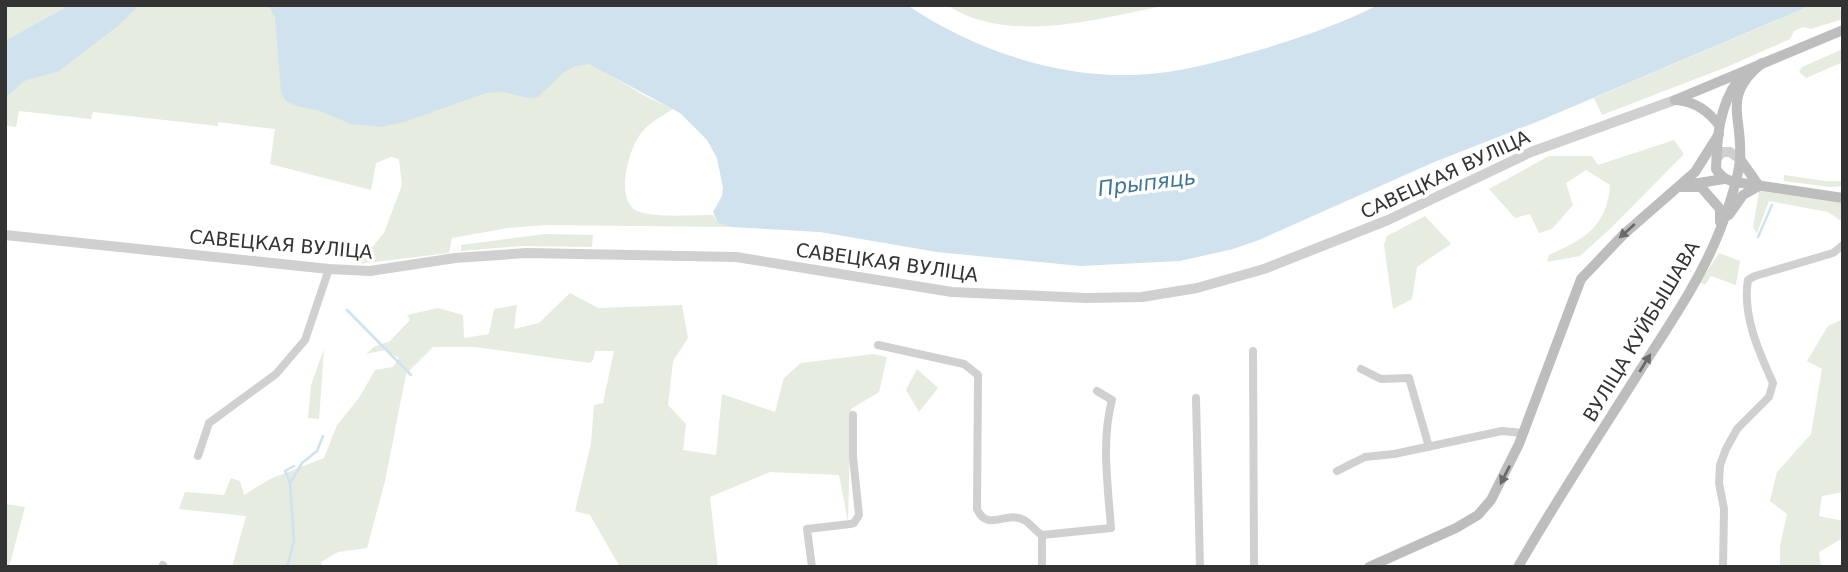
<svg xmlns="http://www.w3.org/2000/svg" width="1848" height="572" font-family="'DejaVu Sans',sans-serif">
<rect width="100%" height="100%" fill="#fff"/>
<g fill="#e6ecdf">
<path d="M 5,5 L 585,5 L 596,67 L 647,97 L 673,109 C 660,117 647,124 639,136 C 628,152 615,201 637,211 C 651,218 695,215 713,215 L 718,223 L 731,227 L 546,225 L 508,228 L 452,238 L 449,253 L 358,264 L 384,233 L 402,185 L 399,159 L 391,157 L 376,163 L 371,190 L 270,164 L 275,129 L 218,122 L 218,126 L 93,112 L 91,119 L 19,111 L 16,127 L 5,125 Z"/>
<path d="M 947,5 L 1167,5 C 1101,18 1008,46 947,5 Z"/>
<polygon points="1812,5 1839,5 1843,19 1811,29 1803,27 1794,31 1790,39 1729,66 1602,115 1594,98"/>
<polygon points="1843,49 1843,62 1806,78 1799,72 1802,67"/>
<path d="M 1674,140 L 1684,154 L 1611,228 L 1580,256 L 1547,262 L 1549,255 C 1584,239 1607,227 1610,185 L 1586,170 L 1566,183 L 1573,205 L 1552,229 L 1539,233 L 1530,214 L 1515,218 L 1489,189 L 1549,156 L 1592,156 L 1598,165 Z"/>
<polygon points="1784,175 1825,181 1843,181 1843,186 1830,187 1784,181"/>
<polygon points="1759,191 1843,203 1843,222 1828,212 1769,201 1757,233 1753,227"/>
<polygon points="1425,216 1451,244 1417,267 1412,299 1393,309 1384,245 1387,236"/>
<polygon points="545,234 593,235 592,247 522,246 461,251 461,245"/>
<polygon points="1719,253 1740,261 1736,285 1711,276 1705,285 1700,282"/>
<polygon points="570,293 598,308 682,305 688,338 673,361 668,405 686,424 683,450 716,455 722,394 775,412 784,378 801,363 873,354 887,357 879,392 851,409 848,522 839,475 770,472 710,497 718,567 620,567 590,515 575,511 591,444 594,405 603,403 614,351 595,351 593,360 590,363 475,347 433,347 406,374 385,481 367,548 338,552 321,562 322,567 232,567 246,516 179,509 185,492 224,495 231,478 240,481 244,495 270,479 324,458 337,425 359,398 375,370 393,367 399,358 385,350 366,354 374,347 390,341 410,320 407,315 438,308 463,315 464,338 489,334 494,309 517,305 514,329 539,323"/>
<polygon points="1843,319 1843,492 1822,496 1819,516 1843,521 1843,538 1819,552 1821,567 1775,567 1780,566 1780,546 1787,514 1770,501 1777,472 1811,434 1822,369 1807,361 1828,326"/>
<polygon points="324,349 319,419 308,418 311,385"/>
<polygon points="917,369 938,388 919,412 906,390"/>
<polygon points="5,504 25,507 9,567 5,567"/>
</g>
<g fill="#cfe2ee">
<polygon points="70,5 139,5 119,25 59,71 24,81 5,98 5,41"/>
<path d="M 268,5 L 907,5 C 972,49 1054,77 1133,75 C 1177,74 1221,61 1263,49 C 1302,37 1341,24 1378,5 L 1812,5 L 1539,121 L 1432,163 L 1259,240 L 1233,249 L 1180,261 L 1081,266 L 937,252 L 820,232 L 731,227 L 718,223 L 713,212 L 722,196 L 723,188 L 717,158 L 707,140 L 680,113 L 589,64 L 575,66 L 564,72 L 538,97 L 528,98 L 504,92 L 486,93 L 404,122 L 381,127 L 351,124 L 320,111 L 297,106 L 287,102 L 281,93 L 275,17 Z"/>
</g>
<g fill="none" stroke-linecap="round" stroke-linejoin="round">
<g stroke="#cfe2ee" stroke-width="2.5">
<polyline points="1758,237 1772,205"/>
<polyline points="347,310 411,375"/>
<polyline points="290,483 285,471 294,466"/>
<polyline points="287,567 294,541 290,483 302,463 317,451 323,436"/>
</g>
<g stroke="#d0d0d0" stroke-width="8">
<path d="M 878,345 L 964,364 L 978,375 L 977,509 C 988,533 1006,510 1024,520 C 1030,523 1035,531 1042,535 L 1111,528 C 1108,486 1101,441 1112,400 L 1097,391"/>
<polyline points="1253,351 1254,567"/>
<polyline points="1361,369 1381,379 1409,378 1429,447"/>
<polyline points="1196,398 1200,567"/>
<polyline points="198,456 209,423 276,374 305,340 329,269"/>
<polyline points="1337,471 1365,457 1394,454 1502,431 1523,433"/>
<polyline points="1042,535 1042,567"/>
<polyline points="162,567 163,565"/>
<polyline points="812,567 807,529 850,524 854,523 859,515 853,457 853,415"/>
<path d="M 1723,567 L 1724,509 L 1719,483 L 1720,465 L 1726,449 L 1737,429 L 1769,397 L 1773,383 C 1759,352 1742,315 1748,280 L 1755,276 L 1833,253 L 1843,245"/>
</g>
<g stroke="#d0d0d0" stroke-width="10">
<polyline points="1717,158 1722,152 1730,152 1740,159"/>
<polyline points="5,235 329,269 370,271 455,258 527,253 736,257 952,292 1086,298 1142,297 1197,288 1264,269 1388,220 1531,152 1675,100"/>
</g>
<g stroke="#bdbdbd" stroke-width="10">
<path d="M 1738,80 C 1719,107 1717,137 1716,169 C 1721,177 1725,179 1735,182 L 1843,198"/>
<polyline points="1675,100 1843,30"/>
<path d="M 1677,100 C 1696,102 1708,111 1719,125"/>
<polyline points="1740,159 1759,186"/>
<polyline points="1692,184 1724,179"/>
<polyline points="1679,187 1701,187 1720,209 1720,222"/>
<polyline points="1729,215 1743,195 1759,186"/>
<polyline points="1369,567 1456,528 1478,515 1491,500 1519,444 1581,279 1624,234 1695,172 1719,134"/>
<path d="M 1518,567 C 1557,499 1600,434 1641,369 C 1669,325 1701,279 1720,230 C 1728,209 1738,182 1740,159 C 1743,116 1721,96 1762,63"/>
</g>
</g>
<defs><path id="oneway-solid" d="M-6-.8H1V-3.2L6.5 0L1 3.2V.8H-6Z" transform="scale(1.75)"/></defs>
<g fill="#6a6a6a">
<use href="#oneway-solid" transform="translate(1627 231) rotate(138)"/>
<use href="#oneway-solid" transform="translate(1645 363) rotate(-58)"/>
<use href="#oneway-solid" transform="translate(1505 475) rotate(117)"/>
</g>
<g text-anchor="middle" stroke-width="7" stroke-linejoin="round" paint-order="stroke">
<g font-size="19" fill="#333" stroke="#fff">
<text transform="translate(1445 174) rotate(-25)" y="7">САВЕЦКАЯ ВУЛІЦА</text>
<text transform="translate(281 244) rotate(5)" y="7">САВЕЦКАЯ ВУЛІЦА</text>
<text transform="translate(887 262) rotate(8)" y="7">САВЕЦКАЯ ВУЛІЦА</text>
<text transform="translate(1641 331) rotate(-59)" y="7">ВУЛІЦА КУЙБЫШАВА</text>
</g>
<g font-size="21" font-style="italic" fill="#3f7597" stroke="#fff">
<text transform="translate(1147 183) rotate(-7)" y="7">Прыпяць</text>
</g>
</g>
<rect width="1848" height="572" fill="none" stroke="#333333" stroke-width="14"/>
</svg>
